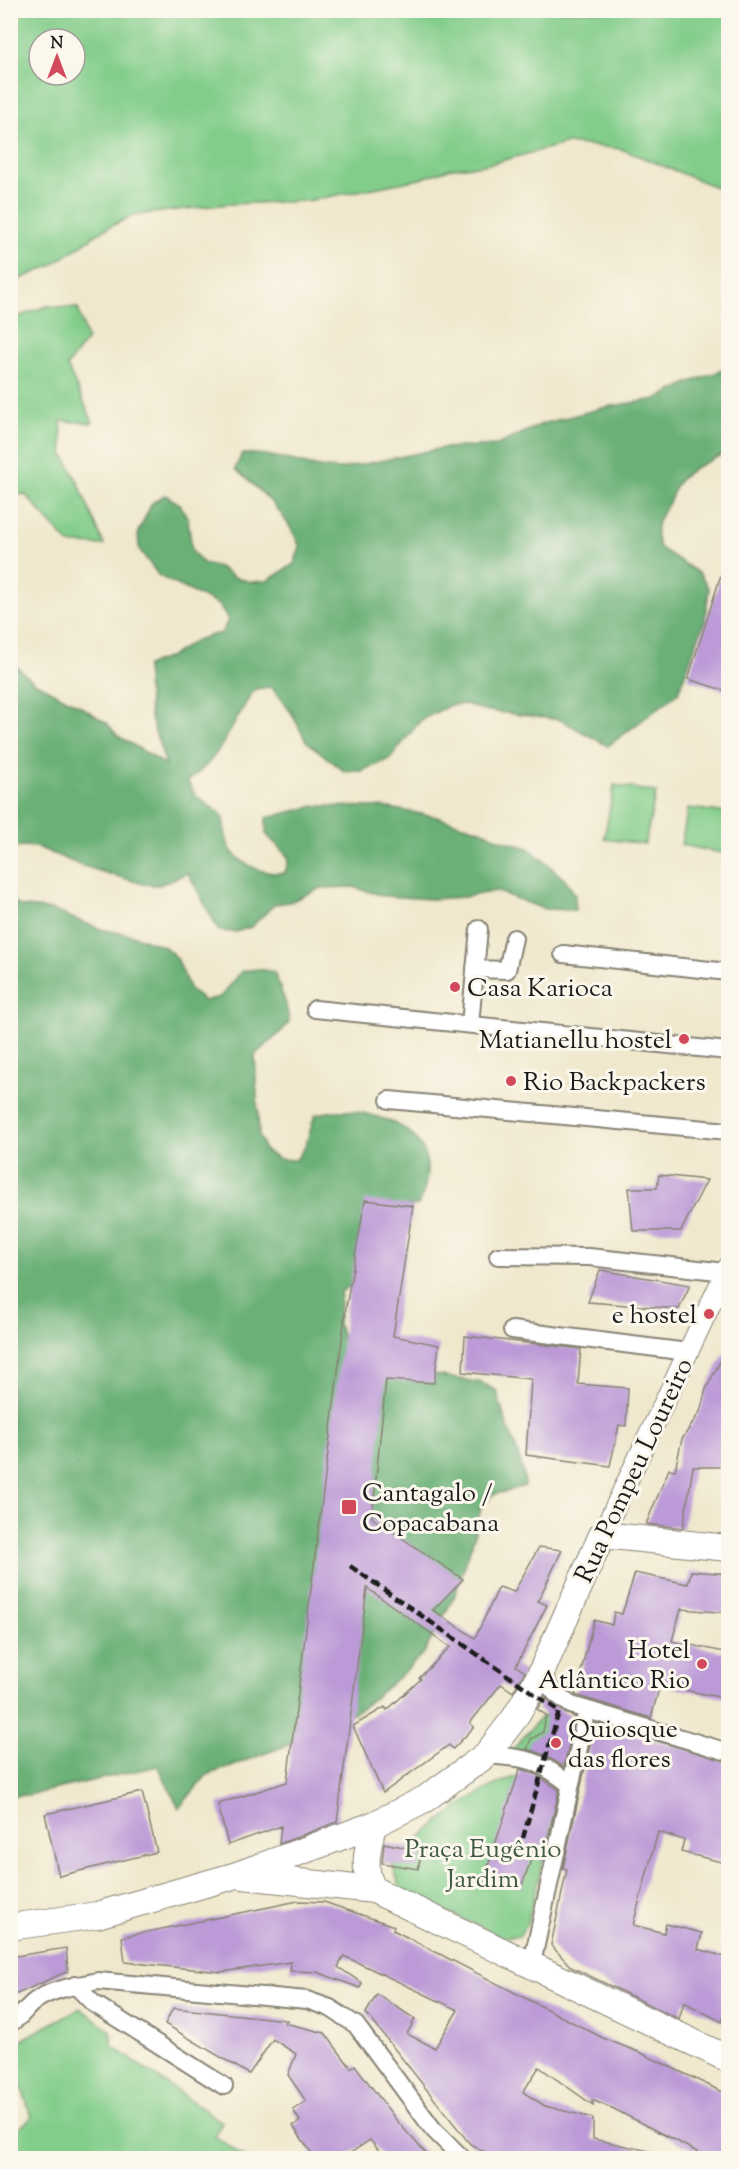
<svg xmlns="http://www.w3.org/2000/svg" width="739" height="2169" font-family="'Sorts Mill Goudy',serif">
<rect width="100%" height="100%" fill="#fbf7ec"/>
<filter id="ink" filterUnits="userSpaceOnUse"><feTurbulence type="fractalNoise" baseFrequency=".0167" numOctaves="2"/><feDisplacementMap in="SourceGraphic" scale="12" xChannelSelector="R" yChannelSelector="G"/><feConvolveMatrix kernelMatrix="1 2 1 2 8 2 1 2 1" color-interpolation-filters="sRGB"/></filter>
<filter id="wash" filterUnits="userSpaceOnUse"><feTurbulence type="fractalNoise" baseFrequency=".008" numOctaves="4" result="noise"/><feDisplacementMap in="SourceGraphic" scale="24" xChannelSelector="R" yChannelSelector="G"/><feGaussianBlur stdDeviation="1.35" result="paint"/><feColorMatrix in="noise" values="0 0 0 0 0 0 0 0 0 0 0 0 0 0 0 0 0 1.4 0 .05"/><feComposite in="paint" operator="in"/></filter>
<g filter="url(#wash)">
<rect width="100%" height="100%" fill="#f0e8cd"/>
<g fill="#83cd8b" stroke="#507454" stroke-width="1.5" fill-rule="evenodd">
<path d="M 11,10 L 728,11 L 728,192 L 621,149 L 568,143 L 485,165 L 452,168 L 420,179 L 307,201 L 229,204 L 134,215 L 105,229 L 52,265 L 11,283 ZM 39,39 L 75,39 L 75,75 L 39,75 Z"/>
<polygon points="47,306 78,308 87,339 67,366 93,423 61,421 63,454 78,482 104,545 69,544 26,495 11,493 11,319"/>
<polygon points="614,785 656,792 645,844 604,839"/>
<polygon points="688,808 728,813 728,854 681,845"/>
<polygon points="559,1711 577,1720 564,1764 534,1751 512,1750 541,1717"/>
<path d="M 523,1775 L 544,1778 L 559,1789 L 559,1799 L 527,1924 L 520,1936 L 502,1937 L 411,1896 L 400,1887 L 392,1864 C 422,1833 480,1784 523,1775 Z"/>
<polygon points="80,2008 110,2030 112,2046 222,2122 215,2136 245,2158 11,2158 11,2135 32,2117 11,2058 11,2046"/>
</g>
<g fill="#6ab077" stroke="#43664a" stroke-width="1.5">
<path d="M 728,368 L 728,452 C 712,460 686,469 676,485 C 673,491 672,498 669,503 C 657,518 654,527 659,547 L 700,574 L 709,589 L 705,620 L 678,693 L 608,746 L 561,720 L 482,710 L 466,704 L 450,705 L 421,720 L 390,759 L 361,771 L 344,771 L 306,741 L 291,712 L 271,687 L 255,689 C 231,723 224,757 187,781 L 196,796 L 222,815 C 225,825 225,840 230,849 C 241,866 267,875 285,873 L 289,858 L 266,834 L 266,818 L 314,806 L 383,807 L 433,816 L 481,830 L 496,838 L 528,848 L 541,858 L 565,880 L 575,894 L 575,910 L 544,909 L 496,891 L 464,897 L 431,899 L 384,896 L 353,887 L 321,888 L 290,902 L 275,904 L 251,927 L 235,932 L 219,931 L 188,873 L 159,885 L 143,884 L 80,865 L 37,847 L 21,846 L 11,850 L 11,662 L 34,682 L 80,706 L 107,723 L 118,736 L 166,765 L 150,716 L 146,667 C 153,661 161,661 169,657 C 191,645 193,638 222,633 L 228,620 L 219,605 L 159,576 L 139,549 L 138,532 L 152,503 L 165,495 L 180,504 L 188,519 L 192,551 L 203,563 L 219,567 L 234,577 L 251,582 L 267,581 L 294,564 L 300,547 C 286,512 263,493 235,469 L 242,454 C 277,451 306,469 340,469 L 443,448 L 497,445 L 542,424 L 606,407 L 656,399 L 688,383 Z"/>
<path d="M 11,898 L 19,906 L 52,910 L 100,929 L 132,935 L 165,947 L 177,958 L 190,990 L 204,1001 L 220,997 L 242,971 L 258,969 L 274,972 L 286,1004 L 289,1022 C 278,1038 268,1041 255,1055 L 259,1135 L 265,1151 L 279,1159 L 296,1160 L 305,1147 L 315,1115 C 337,1108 356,1110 378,1117 C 423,1130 439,1162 418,1205 L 403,1207 L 354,1283 L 341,1292 L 338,1324 L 343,1340 L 419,1372 L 482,1383 L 497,1391 C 503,1424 523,1454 525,1486 L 493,1495 L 481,1507 L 474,1538 L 455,1595 L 424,1653 L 400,1676 L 362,1708 L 304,1739 L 207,1775 L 179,1808 L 158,1766 L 29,1795 L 11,1796 Z"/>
</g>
<g id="blocks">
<g fill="#bb9ad7">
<polygon points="725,562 729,562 729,692 688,679"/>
<polygon points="659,1175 707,1180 681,1231 633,1231 629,1188 657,1188"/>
<polygon points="365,1200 413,1206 393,1336 439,1345 434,1383 386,1380 372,1518 463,1579 433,1610 475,1638 499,1587 514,1592 539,1547 562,1550 538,1601 547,1605 516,1666 525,1672 513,1692 501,1684 470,1723 474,1727 453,1749 449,1745 383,1793 353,1726 385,1707 387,1710 421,1679 419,1678 450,1647 367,1588 337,1822 279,1844 281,1826 228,1845 218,1804 287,1782 346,1307"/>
<polygon points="600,1270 690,1285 679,1309 588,1302"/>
<polygon points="465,1336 581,1349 578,1384 628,1388 626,1426 619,1425 610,1466 526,1455 531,1379 463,1372"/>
<polygon points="729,1344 729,1467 693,1467 683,1528 646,1524 669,1469 675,1470 682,1439 700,1412 706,1389"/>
<polygon points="691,1571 729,1574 729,1613 681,1609 672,1641 729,1653 729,1699 660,1685 651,1718 575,1695 594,1620 612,1625 614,1612 622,1614 635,1573 688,1584"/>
<polygon points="545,1697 565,1713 575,1717 564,1767 544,1755 527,1749 531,1739 543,1732 546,1715 537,1709"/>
<polygon points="595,1723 729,1762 729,1864 681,1852 684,1840 658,1832 633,1925 664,1933 666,1924 702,1933 698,1949 729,1958 729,1996 722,2022 684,2002 679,2019 571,1967 551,1945 567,1869 563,1868"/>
<polygon points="520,1769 535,1774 559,1790 543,1861 532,1857 521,1888 485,1875"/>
<polygon points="142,1792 157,1852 59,1876 45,1814"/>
<polygon points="384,1843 422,1851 418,1869 382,1863"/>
<polygon points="298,1901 324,1902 394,1926 393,1930 603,2038 641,2053 729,2095 729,2158 709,2158 614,2109 592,2100 593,2105 539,2067 523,2092 545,2106 593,2118 593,2139 654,2152 653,2158 496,2158 470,2144 366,2013 377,1994 415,2019 407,2034 435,2048 458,2010 344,1956 338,1967 362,1983 360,1988 317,1972 290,1971 291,1962 221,1972 125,1962 122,1937"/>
<polygon points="66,1948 68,1971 10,1997 10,1957"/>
<polygon points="173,2008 287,2020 285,2023 325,2033 351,2068 355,2065 397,2121 430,2158 385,2158 370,2140 343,2158 315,2158 293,2126 300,2121 293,2110 306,2101 288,2075 296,2054 273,2039 249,2074 165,2024"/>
</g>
</g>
</g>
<g filter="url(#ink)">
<use href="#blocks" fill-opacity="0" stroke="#868274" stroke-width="1.5"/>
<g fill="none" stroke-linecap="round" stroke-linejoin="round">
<g stroke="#868274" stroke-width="20">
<g id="minor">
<polyline points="563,954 728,972"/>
<polyline points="475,969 507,970 514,938"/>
<polyline points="315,1009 728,1051"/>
<polyline points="470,1024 479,929"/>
<polyline points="389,1100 728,1131"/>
<polyline points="498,1256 589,1257 726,1272"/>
<polyline points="512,1330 688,1352"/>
<polyline points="540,1675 556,1694 571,1705 728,1752"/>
<path d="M 486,1755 C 527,1758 536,1758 569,1784"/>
<polyline points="532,1963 587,1710"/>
<polyline points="75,1985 93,2003 224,2086"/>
<path d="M 10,2023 C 22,2018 25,2008 35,2001 C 51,1989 79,1985 98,1981 L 307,2000 L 330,2008 L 356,2025 L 433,2129 L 462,2158"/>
</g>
</g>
<g stroke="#868274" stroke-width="22">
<polyline id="tertiary" points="602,1535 728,1267"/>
</g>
<g stroke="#868274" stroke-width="28">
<g id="primary">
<path d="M 373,1825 C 368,1847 361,1871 374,1890"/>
<polyline points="243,1876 374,1890 728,2059"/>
<polyline points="10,1927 97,1915 237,1875 373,1825 425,1799 486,1755 514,1719 540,1675 602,1535 728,1548"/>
</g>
</g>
<use href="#minor" stroke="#fff" stroke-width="16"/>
<use href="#tertiary" stroke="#fff" stroke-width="20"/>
<use href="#primary" stroke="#fff" stroke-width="26"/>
<polyline stroke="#1c1c1c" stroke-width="4.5" stroke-dasharray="9 4.5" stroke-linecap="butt" points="350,1566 559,1711 523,1838"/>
</g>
</g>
<g fill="#d1495b" stroke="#fbf7ec" stroke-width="2">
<circle cx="455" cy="987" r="6"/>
<circle cx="684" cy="1039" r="6"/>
<circle cx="511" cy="1081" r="6"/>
<circle cx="709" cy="1314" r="6"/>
<rect x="341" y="1499" width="16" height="16" rx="3"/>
<circle cx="702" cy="1664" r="6"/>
<circle cx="556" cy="1743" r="6"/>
</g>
<g text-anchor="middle" stroke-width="6" stroke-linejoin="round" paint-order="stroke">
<g font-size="26" fill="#1c1c1c" stroke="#fbf7ec" text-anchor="start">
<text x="467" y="996">Casa Karioca</text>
<text x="672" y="1048" text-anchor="end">Matianellu hostel</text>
<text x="523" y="1090">Rio Backpackers</text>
<text x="697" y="1323" text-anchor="end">e hostel</text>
<text x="362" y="1501">Cantagalo /<tspan x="362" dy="30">Copacabana</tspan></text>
<text x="690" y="1658" text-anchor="end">Hotel<tspan x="690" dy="30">Atlântico Rio</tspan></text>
<text x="568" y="1737">Quiosque<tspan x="568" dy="30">das flores</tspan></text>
</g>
<g font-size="26" fill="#1c1c1c" stroke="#fbf7ec">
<text transform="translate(633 1470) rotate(-65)" y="9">Rua Pompeu Loureiro</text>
</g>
<g font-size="26" fill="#405a43" stroke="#fbf7ec">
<text x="483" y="1857">Praça Eugênio<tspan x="483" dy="30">Jardim</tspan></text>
</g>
</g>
<rect width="739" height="2169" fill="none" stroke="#fbf7ec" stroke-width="36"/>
<g transform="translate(57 57)"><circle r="28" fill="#fbf7ec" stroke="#a29f99" stroke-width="1.5"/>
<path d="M0-4.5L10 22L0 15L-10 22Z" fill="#d1495b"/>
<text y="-9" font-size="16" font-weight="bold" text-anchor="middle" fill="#1c1c1c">N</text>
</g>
</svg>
